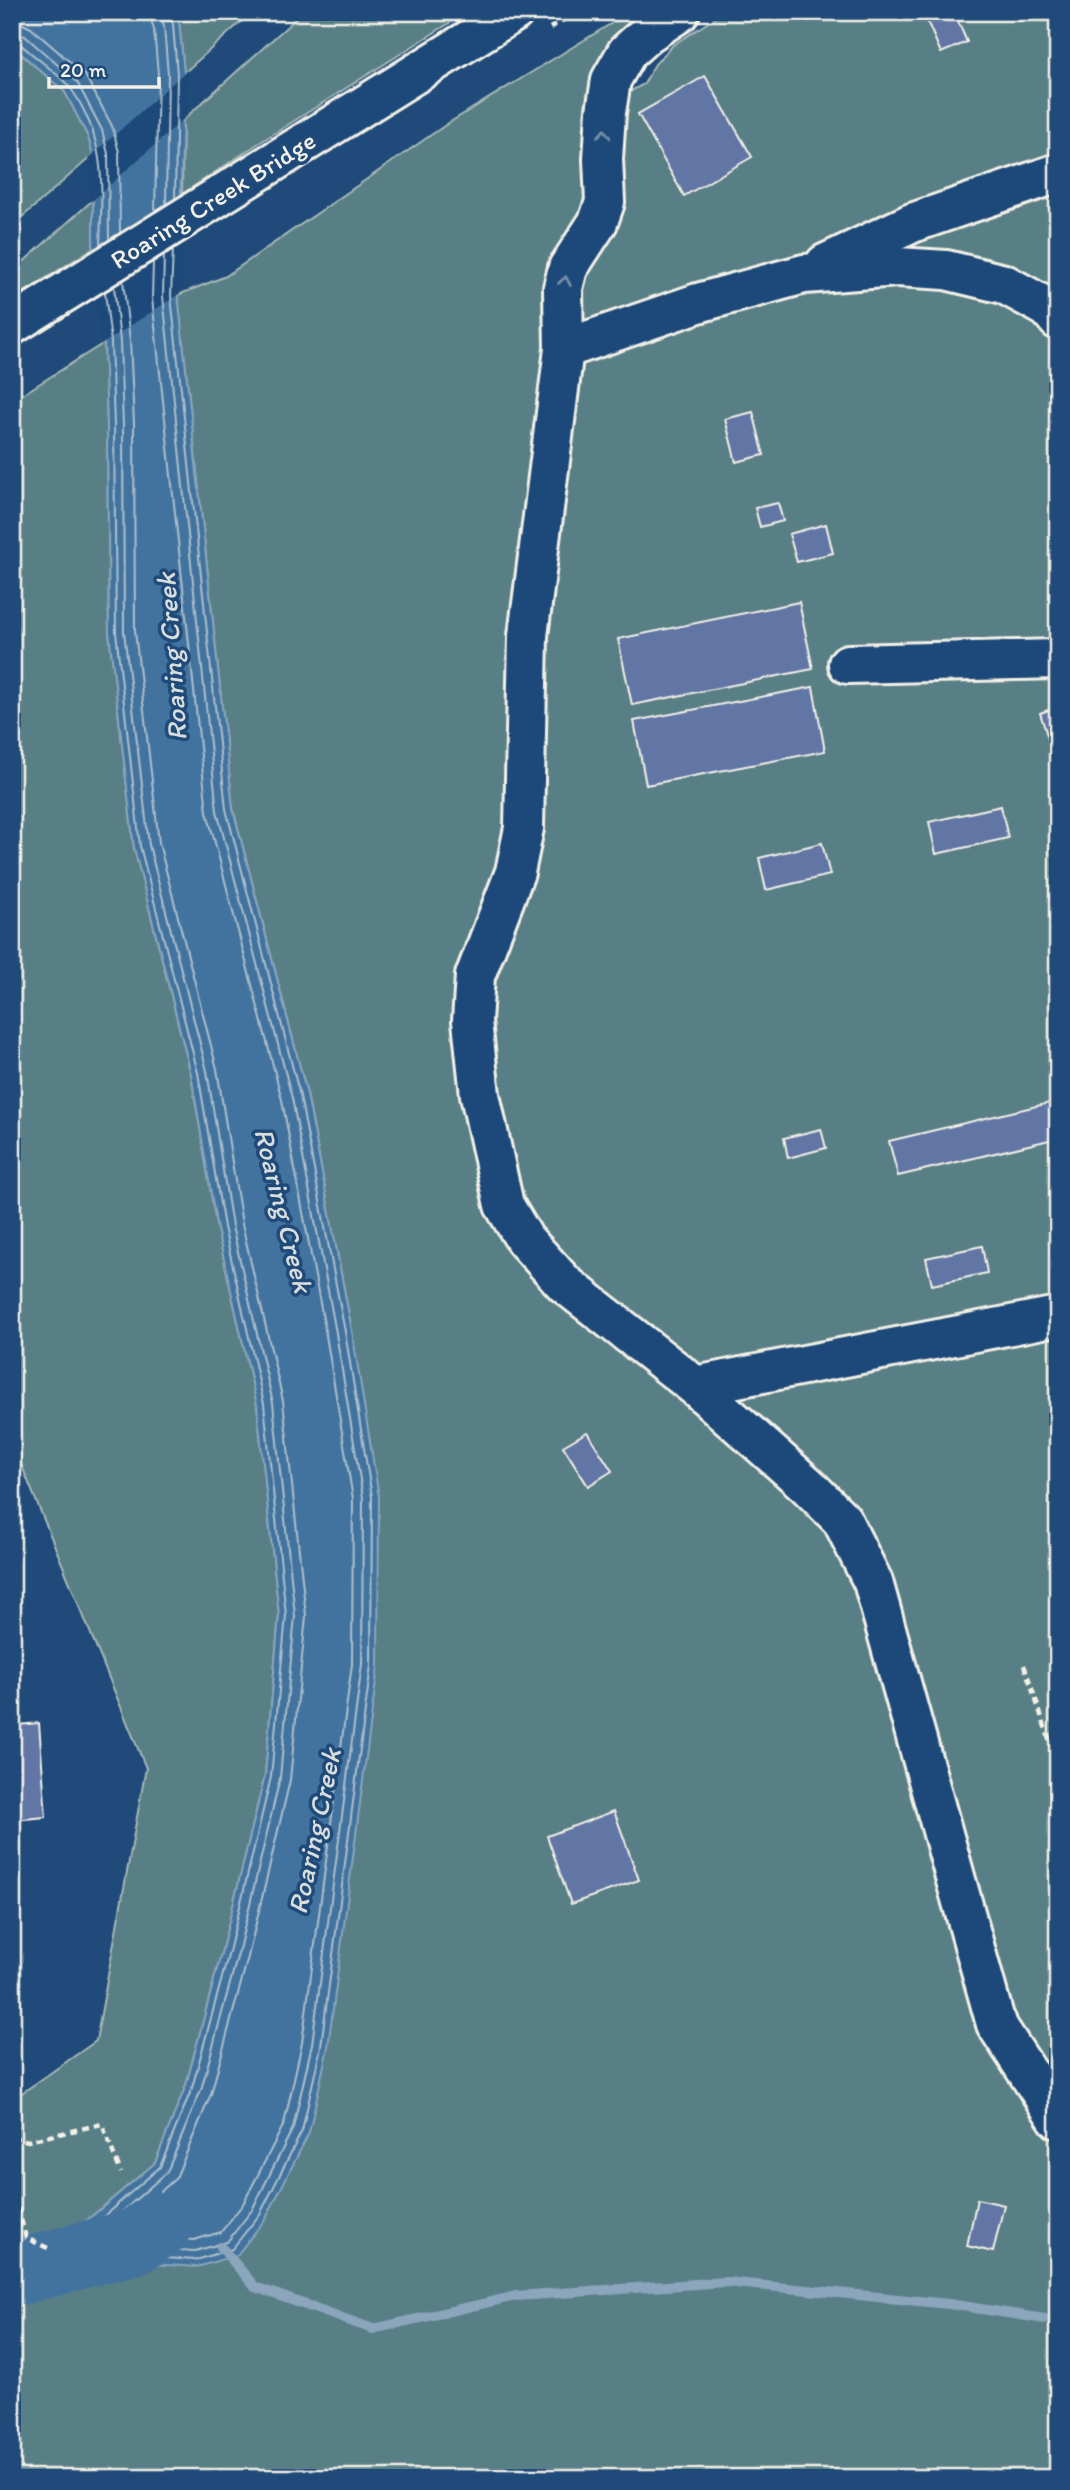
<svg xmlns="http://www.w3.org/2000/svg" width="1070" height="2490" font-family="Itim,sans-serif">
<rect width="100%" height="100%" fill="#1f4a7a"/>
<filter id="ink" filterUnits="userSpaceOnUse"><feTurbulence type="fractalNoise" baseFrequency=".0143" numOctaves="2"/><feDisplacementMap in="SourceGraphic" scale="14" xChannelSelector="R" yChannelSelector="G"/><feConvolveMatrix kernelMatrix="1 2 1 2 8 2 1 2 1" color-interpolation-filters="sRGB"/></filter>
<g filter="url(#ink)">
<g fill="#587f85" stroke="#a6b8b6" stroke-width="2">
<polygon points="174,12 252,12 184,73 179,21"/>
<polygon points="303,12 467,12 259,143 182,194 183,120"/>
<path d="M 630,12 L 656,12 C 611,41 589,61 584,116 L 644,84 L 655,64 L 673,45 L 724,12 L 1058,12 L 1058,2478 L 12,2478 L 12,2100 L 96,2041 L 146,1768 L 12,1442 L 12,759 L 17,755 L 22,716 L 12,702 L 12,401 L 104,343 L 107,425 L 109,632 L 134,848 L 191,1074 L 217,1229 L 257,1405 L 279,1615 L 265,1775 L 222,1950 L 186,2085 L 155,2163 L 73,2232 L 197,2267 L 352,1331 L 307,1094 L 233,809 L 178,295 L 226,276 L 447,124 Z"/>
<polygon points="12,46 65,92 88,137 93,155 12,226"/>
<polygon points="95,198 93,248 12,300 12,272"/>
</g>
<polygon fill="#43739f" stroke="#8aa5bc" stroke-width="2" points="12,12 174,12 179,21 184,73 178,295 233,809 307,1094 352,1331 379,1497 378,1666 328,2047 309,2133 266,2218 237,2255 197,2267 75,2259 73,2232 155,2163 186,2085 222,1950 265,1775 279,1615 257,1405 217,1229 191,1074 134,848 109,632 107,425 104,343 93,248 93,155 88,137 65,92 12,46"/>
<g fill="#1f4a7a">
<polygon points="187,70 187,116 91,202 89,158"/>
<polygon points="186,192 182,292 101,345 90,250"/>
</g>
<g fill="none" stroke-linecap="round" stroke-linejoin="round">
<g stroke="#adbfcb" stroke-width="2">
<polyline points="149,12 154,30 158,74 155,211"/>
<polyline points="160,12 164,27 168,74 166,204"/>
<polyline points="169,12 173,24 177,74 175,198"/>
<polyline points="12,22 21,23 31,28 85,75 112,126 119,152 120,233"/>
<polyline points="12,33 25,36 77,82 102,130 108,154 109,240"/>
<path d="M 12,42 L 19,43 C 33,56 62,76 72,90 C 107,142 102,186 100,245"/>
<polyline points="123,280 130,341 134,424 135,631 159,843 217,1069 242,1224 283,1401 306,1616 290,1780 248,1957 211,2094 176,2178 115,2232 118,2236 194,2240 221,2232 243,2204 284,2124 302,2043 352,1664 353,1499 326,1335 282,1100 207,812 152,298 153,262"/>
<polyline points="114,286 120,342 123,425 124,631 149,845 207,1071 232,1226 273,1403 295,1616 280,1778 238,1954 201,2090 167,2172 90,2240 93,2245 195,2251 227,2242 252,2210 293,2128 312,2044 362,1664 363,1498 336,1333 292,1098 217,811 163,296 164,255"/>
<polyline points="105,292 111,342 114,425 116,632 140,846 198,1073 224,1227 264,1404 286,1615 271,1777 229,1952 192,2088 160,2167 81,2236 82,2250 84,2253 196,2260 232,2249 260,2214 302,2131 321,2046 371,1665 372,1497 345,1332 300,1096 226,809 171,296 173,249"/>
</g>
<polyline stroke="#8aa5bc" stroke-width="10" points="221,2247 255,2287 373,2329 516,2296 725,2282 949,2304 1058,2321"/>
<polyline stroke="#43739f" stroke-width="66" points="12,2274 136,2241 159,2225"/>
</g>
<g fill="#6276a6" stroke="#f4f1e8" stroke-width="2">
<polygon points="923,12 954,12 967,42 941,53"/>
<polygon points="705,76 752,157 684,196 638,114"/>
<polygon points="753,412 764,455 736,462 725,419"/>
<polygon points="778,503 783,521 760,527 755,508"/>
<polygon points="826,524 833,553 797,562 789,534"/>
<polygon points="799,602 813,669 632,705 618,639"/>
<polygon points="813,687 825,751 646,785 634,721"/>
<polygon points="1058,707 1058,770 1040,713"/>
<polygon points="1001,806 1008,838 936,854 929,822"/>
<polygon points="822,843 830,875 766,890 759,858"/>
<polygon points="1058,1101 1058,1138 898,1176 889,1141"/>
<polygon points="821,1129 826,1148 788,1158 784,1138"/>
<polygon points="982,1246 987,1273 932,1285 926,1258"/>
<polygon points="587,1432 612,1471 588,1486 563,1446"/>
<polygon points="39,1723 46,1817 13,1820 14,1832 12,1832 12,1745 18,1745 17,1725"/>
<polygon points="614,1811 639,1880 571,1904 547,1836"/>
<polygon points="977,2199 1004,2205 993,2252 967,2246"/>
</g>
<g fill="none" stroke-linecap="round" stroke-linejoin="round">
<g stroke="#f4f1e8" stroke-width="44">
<g id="minor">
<polyline points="680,12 648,33 627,52 611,80 606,112 603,159 605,202 598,222 568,268 563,288 564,349 528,636 524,828 515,872 475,976 472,1021 480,1095 504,1205 525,1240 565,1284 695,1386 807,1485 842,1520 873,1582 996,2024 1058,2119"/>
<polyline points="825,264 912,223 1058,173"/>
<polyline points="564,349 698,303 804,274 897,267 946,270 1004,284 1048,308 1058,320"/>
<polyline points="848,664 1058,659"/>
<polyline points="695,1386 1058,1316"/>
</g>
</g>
<g stroke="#f4f1e8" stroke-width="44">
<polyline id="highway" points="12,325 514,12"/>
</g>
<g stroke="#f4f1e8" stroke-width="4.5" stroke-dasharray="7 5" stroke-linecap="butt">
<polyline points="550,28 576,12"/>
<polyline points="1024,1665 1058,1765"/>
<polyline points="12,2137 28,2141 102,2124 121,2173"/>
<polyline points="12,2198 17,2204 26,2238 48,2248"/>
</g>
<use href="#minor" stroke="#1f4a7a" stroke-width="38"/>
<use href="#highway" stroke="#1f4a7a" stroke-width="38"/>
</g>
<defs><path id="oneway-chevron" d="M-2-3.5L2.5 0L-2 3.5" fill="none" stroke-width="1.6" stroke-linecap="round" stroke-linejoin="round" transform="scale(1.75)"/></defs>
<g stroke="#748da6">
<use href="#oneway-chevron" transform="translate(604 134) rotate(-87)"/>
<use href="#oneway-chevron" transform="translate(565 281) rotate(-80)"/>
</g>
</g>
<g text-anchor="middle" stroke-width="7" stroke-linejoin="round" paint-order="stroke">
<g font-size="26" fill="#f4f1e8" stroke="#1f4a7a">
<text transform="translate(213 200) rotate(-32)" y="9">Roaring Creek Bridge</text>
</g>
<g font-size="28" font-style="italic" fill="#d9dedd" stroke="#1f4a7a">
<text transform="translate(171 657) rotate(-94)" y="10">Roaring Creek</text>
<text transform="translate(284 1210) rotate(76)" y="10">Roaring Creek</text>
<text transform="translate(314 1831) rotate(-78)" y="10">Roaring Creek</text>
</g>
</g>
<rect width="1070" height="2490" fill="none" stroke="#1f4a7a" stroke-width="42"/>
<rect x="21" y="21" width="1028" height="2448" fill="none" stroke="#f4f1e8" stroke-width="2.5" filter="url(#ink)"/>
<path d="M49 77v10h110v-10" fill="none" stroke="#f4f1e8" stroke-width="3.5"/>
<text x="60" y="77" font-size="21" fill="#f4f1e8" stroke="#1f4a7a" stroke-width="5" paint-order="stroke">20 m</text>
</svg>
